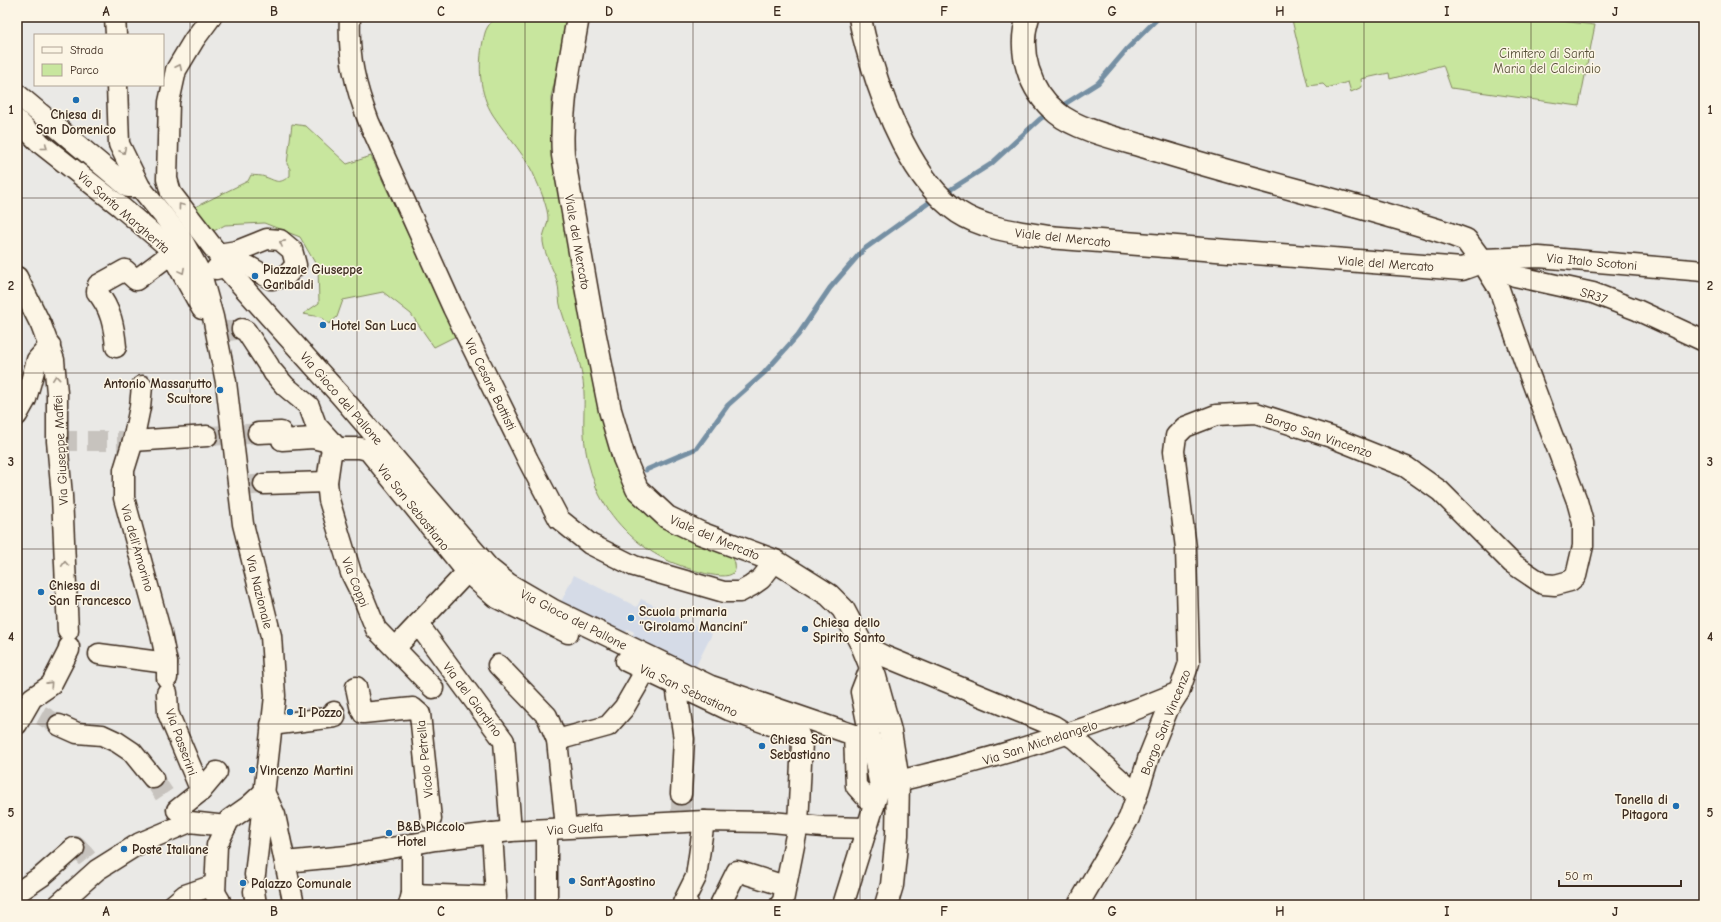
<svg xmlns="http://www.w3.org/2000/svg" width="1721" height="922" font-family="'Comic Neue',sans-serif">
<rect width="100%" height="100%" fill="#eae9e6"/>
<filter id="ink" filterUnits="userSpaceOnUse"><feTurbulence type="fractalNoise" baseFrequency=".025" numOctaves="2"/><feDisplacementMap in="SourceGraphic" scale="8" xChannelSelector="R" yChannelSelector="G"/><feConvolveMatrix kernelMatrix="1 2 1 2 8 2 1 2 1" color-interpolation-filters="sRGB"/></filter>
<g filter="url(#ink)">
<polygon fill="#d5dbe7" points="574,575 637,607 641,599 712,634 692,674 630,642 634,632 628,629 623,637 559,606"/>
<g fill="#c8e69e" stroke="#82885e">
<path d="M 496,17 L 570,17 L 551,97 L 552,156 L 572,272 L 595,382 L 615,463 L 732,556 C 751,594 684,567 671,562 C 641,549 614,524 599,494 C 591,476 585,454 584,434 C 583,414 586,394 582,375 C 579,354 567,330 561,309 C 558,300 560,290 557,281 C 553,268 545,256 543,242 C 542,234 548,226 548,218 C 548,209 541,191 537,182 C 527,156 508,138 493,115 C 479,93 478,66 483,41 C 484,37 485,31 487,28 C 489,24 493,20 496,17 Z"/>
<polygon points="1302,17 1527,17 1595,25 1579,106 1451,88 1443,65 1390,79 1389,73 1361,79 1362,87 1351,92 1348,82 1327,88 1323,84 1308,86 1292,20"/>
<path d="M 292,124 L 306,126 L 347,164 L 371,156 L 456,336 L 434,347 L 411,314 L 383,292 L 343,300 L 337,317 L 329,324 L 321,317 L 303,314 L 319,303 L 318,268 L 300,237 L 264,223 L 225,225 L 210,233 L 193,208 L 248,181 L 251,175 C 256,176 261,175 265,177 C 277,181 278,185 290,176 L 290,169 L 287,164 Z"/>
</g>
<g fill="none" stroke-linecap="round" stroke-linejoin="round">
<g stroke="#758fa3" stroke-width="5">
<polyline points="1060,107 1098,83 1127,49 1159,17"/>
<polyline points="945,193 991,164 1040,119 1049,113"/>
<polyline points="646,470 697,448 728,405 764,373 798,335 830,288 863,250 934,199"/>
</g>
<g stroke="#c7c3be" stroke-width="20" stroke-dasharray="20 10" stroke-linecap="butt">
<polyline points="222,332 242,329"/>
<polyline points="238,435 258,433"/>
<polyline points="207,436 227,435"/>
<polyline points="57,441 133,441"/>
<polyline points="244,486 264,484"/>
<polyline points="41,715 59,725"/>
<polyline points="153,778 170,803"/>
<polyline points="681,817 681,794"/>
<polyline points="74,848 77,846 94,867"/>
</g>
<g stroke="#3b2a1e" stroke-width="23">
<g id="minor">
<polyline points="115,17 116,35"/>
<polyline points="211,17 194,40 176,70 169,102 167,179 171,193 218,254 225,267 340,395 489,568 509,584 552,609 711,686 854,735 856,786 874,806"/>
<path d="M 350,17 C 348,57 355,86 369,122 L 453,308 L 528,460 L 559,519 L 590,544 L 634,566 L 724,592 L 740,592 L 751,586 L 761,579 L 775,561"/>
<polyline points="117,85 119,144 140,187 180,236 201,274 213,317 226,382 243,524 271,636 275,696 255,875"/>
<polyline points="17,94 128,187 140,187"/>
<polyline points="17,120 41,144 121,207 167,246 202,309"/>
<polyline points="1480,259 1515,276 1593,293 1637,310 1704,341"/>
<polyline points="1482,259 1539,257 1704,271"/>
<polyline points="216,269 231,265 248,266 271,279 285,277 296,265 292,250 280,240 267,239 237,251 218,254"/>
<polyline points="17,277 41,325 54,360 57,393 57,441 62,496 68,631"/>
<polyline points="242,329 246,331 269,366"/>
<path d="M 116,347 C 114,326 111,309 97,292 L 98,285 L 125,270 L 136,280 L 172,253"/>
<polyline points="273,372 285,386 309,406 316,425 337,448"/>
<polyline points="142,386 140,407 133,441 124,470 124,498 161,634 167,663 167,678"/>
<polyline points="17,415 26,399 37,360 50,345"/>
<polyline points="258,433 281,432 282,440 313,438 333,443"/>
<polyline points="133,441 207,436"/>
<polyline points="264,484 327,482"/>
<polyline points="418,624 504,741 511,831"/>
<polyline points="862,645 884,656 1054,726 1075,739 1137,795 1149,756 1168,709 1179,692 1189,663 1186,548 1174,451 1176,436 1185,427 1216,415 1256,413 1331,437 1406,467 1440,491 1512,563 1543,584 1555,585 1570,581 1576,576 1583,546 1583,523 1577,501 1525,363 1499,289 1480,259"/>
<polyline points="398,652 399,644 467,572"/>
<polyline points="99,654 167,663"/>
<polyline points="626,661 729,710 799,735 802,742 798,825 783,901 780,905"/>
<polyline points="498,665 547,716 557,740 566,827"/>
<polyline points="676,685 684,739 681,794"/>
<polyline points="356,687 360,706 363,713 413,708 420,714 431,819"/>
<polyline points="433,688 376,629 363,597 351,573 329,500 327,482 331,454 337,448 360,448 368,450 467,572 495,597 568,633"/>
<polyline points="167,693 168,713 201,791"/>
<polyline points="17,724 32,698 51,685 69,650 69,647"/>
<polyline points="59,725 77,733 102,735 117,742 132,752 153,778"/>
<polyline points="271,725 335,717 334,712"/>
<polyline points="557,740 608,726 624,708 646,670"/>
<path d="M 898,781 C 994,759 1088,730 1179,692"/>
<polyline points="264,792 275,815 294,905"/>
<polyline points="177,810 201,791 217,772"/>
<polyline points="547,830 547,905"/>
<polyline points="285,862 347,856 435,840 511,831 704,821 772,822 823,827 867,828"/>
<polyline points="254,891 256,905"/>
<polyline points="17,893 42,876 74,848"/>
<polyline points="215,894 217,845 229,820 249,806 264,792"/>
<polyline points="412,894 496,897 492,833"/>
<polyline points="58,905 97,870 140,843 190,822 226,826"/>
<polyline points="173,905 185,895 211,886 220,901"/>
<polyline points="409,905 412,894 412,844"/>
<polyline points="688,905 683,903 696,877 704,821"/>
<polyline points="720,905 737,871 785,886"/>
<polyline points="843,905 880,786 861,692 871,666"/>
<polyline points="1078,905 1129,818 1137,795"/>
</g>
</g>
<g stroke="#3b2a1e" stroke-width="25">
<g id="major">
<path d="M 578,17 C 570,64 560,107 563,155 L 593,326 L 610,410 L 624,458 L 637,489 L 667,517 L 700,533 L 775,561 L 829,595 L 843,609 L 862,645 L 875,677 L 890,731 L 898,781 L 897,835 L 892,885 L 886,905"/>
<path d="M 860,17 C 862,31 866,45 870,58 C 885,109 913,181 958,212 C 984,229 1017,232 1048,237 L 1462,269 L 1473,265 L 1480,259 L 1466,240 L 1447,233 C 1349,202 1248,179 1149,148 C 1123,140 1077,130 1057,113 C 1029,90 1017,51 1028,17"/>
</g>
</g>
<use href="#minor" stroke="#fcf5e5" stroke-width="20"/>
<use href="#major" stroke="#fcf5e5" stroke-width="22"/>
</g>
<defs><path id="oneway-chevron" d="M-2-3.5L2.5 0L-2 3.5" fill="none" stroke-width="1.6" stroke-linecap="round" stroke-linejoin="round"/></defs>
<g stroke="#9c9082">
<use href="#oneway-chevron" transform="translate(179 67) rotate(-64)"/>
<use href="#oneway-chevron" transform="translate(45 147) rotate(39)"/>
<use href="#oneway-chevron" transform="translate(123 151) rotate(64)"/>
<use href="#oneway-chevron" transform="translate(181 206) rotate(-127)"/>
<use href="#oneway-chevron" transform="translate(282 243) rotate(-152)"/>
<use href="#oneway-chevron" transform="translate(182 271) rotate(62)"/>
<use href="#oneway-chevron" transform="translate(56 378) rotate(-96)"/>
<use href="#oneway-chevron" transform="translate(65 564) rotate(-93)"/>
<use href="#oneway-chevron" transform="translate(50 684) rotate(-48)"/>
</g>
</g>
<path fill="none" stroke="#3b2a1e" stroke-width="1" stroke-opacity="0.55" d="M 190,17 L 190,905M 357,17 L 357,905M 525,17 L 525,905M 693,17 L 693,905M 860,17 L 860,905M 1028,17 L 1028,905M 1196,17 L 1196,905M 1364,17 L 1364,905M 1531,17 L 1531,905M 17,198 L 1704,198M 17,373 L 1704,373M 17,549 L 1704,549M 17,724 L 1704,724"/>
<g fill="#1f6fb2" stroke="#fcf5e5" stroke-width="1.5">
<circle cx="76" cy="100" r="4"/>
<circle cx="255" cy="276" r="4"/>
<circle cx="323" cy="325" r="4"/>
<circle cx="220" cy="390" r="4"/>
<circle cx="41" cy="592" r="4"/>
<circle cx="631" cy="618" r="4"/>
<circle cx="805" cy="629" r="4"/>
<circle cx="290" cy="712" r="4"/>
<circle cx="762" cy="746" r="4"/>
<circle cx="252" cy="770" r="4"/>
<circle cx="1676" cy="806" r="4"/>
<circle cx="389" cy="833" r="4"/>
<circle cx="124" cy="849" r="4"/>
<circle cx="572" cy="881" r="4"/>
<circle cx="243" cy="883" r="4"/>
</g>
<g text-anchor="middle" stroke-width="3" stroke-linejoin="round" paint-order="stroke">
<g font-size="13" fill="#575038" stroke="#fcf5e5">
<text x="1547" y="58">Cimitero di Santa<tspan x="1547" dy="15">Maria del Calcinaio</tspan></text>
</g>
<g font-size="13" font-weight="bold" fill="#3b2a1e" stroke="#fcf5e5" text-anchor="start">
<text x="76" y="119" text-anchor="middle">Chiesa di<tspan x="76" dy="15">San Domenico</tspan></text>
<text x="263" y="274">Piazzale Giuseppe<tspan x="263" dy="15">Garibaldi</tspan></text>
<text x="331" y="330">Hotel San Luca</text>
<text x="212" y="388" text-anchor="end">Antonio Massarutto<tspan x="212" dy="15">Scultore</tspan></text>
<text x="49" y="590">Chiesa di<tspan x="49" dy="15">San Francesco</tspan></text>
<text x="639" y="616">Scuola primaria<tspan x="639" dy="15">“Girolamo Mancini”</tspan></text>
<text x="813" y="627">Chiesa dello<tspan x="813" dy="15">Spirito Santo</tspan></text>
<text x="298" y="717">Il Pozzo</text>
<text x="770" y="744">Chiesa San<tspan x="770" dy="15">Sebastiano</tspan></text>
<text x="260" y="775">Vincenzo Martini</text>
<text x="1668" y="804" text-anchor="end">Tanella di<tspan x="1668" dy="15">Pitagora</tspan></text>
<text x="397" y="831">B&amp;B Piccolo<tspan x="397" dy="15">Hotel</tspan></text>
<text x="132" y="854">Poste Italiane</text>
<text x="580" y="886">Sant'Agostino</text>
<text x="251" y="888">Palazzo Comunale</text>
</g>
<g font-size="13" fill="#3b2a1e" stroke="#fcf5e5">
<text transform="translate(124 212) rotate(41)" y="5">Via Santa Margherita</text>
<text transform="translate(1063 237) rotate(6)" y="5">Viale del Mercato</text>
<text transform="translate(578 242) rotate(80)" y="5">Viale del Mercato</text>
<text transform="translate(1592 261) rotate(5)" y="5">Via Italo Scotoni</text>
<text transform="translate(1386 263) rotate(4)" y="5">Viale del Mercato</text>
<text transform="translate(1594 295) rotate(17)" y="5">SR37</text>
<text transform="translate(491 384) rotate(64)" y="5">Via Cesare Battisti</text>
<text transform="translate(342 398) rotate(49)" y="5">Via Gioco del Pallone</text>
<text transform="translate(1319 435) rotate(19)" y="5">Borgo San Vincenzo</text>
<text transform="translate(60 450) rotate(-93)" y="5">Via Giuseppe Maffei</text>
<text transform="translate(414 507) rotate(51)" y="5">Via San Sebastiano</text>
<text transform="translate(715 537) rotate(23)" y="5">Viale del Mercato</text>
<text transform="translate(138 548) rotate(74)" y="5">Via dell'Amorino</text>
<text transform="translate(356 582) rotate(68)" y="5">Via Coppi</text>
<text transform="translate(260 592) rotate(76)" y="5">Via Nazionale</text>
<text transform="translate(574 619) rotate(27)" y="5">Via Gioco del Pallone</text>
<text transform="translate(689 690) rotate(25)" y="5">Via San Sebastiano</text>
<text transform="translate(473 699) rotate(53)" y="5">Via del Giardino</text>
<text transform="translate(1165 722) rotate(-68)" y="5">Borgo San Vincenzo</text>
<text transform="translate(182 742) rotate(70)" y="5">Via Passerini</text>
<text transform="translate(1040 742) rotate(-18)" y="5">Via San Michelangelo</text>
<text transform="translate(424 759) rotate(-96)" y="5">Vicolo Petrella</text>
<text transform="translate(575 828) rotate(-4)" y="5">Via Guelfa</text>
</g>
</g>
<rect width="1721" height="922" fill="none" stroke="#fcf5e5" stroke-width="44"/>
<rect x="34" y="34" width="130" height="52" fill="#fcf5e5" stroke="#afa495"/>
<rect x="42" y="47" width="20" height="6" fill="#fcf5e5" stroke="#afa495"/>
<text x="70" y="54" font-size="12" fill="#3b2a1e">Strada</text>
<rect x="42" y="64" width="20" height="12" fill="#c8e69e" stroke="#afa495"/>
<text x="70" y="74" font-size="12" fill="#3b2a1e">Parco</text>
<path d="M1559 880v6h122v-6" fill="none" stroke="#3b2a1e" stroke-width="2"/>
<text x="1565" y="880" font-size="12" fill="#3b2a1e" stroke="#fcf5e5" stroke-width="3" paint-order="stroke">50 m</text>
<rect x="22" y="22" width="1677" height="878" fill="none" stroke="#3b2a1e" stroke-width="1.5"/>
<g font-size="13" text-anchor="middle" font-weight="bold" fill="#3b2a1e">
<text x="106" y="16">A</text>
<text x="274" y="16">B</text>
<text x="441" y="16">C</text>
<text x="609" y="16">D</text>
<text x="777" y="16">E</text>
<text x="944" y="16">F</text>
<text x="1112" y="16">G</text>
<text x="1280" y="16">H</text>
<text x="1447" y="16">I</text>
<text x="1615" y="16">J</text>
<text x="11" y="114">1</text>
<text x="1710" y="114">1</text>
<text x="11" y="290">2</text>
<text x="1710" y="290">2</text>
<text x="11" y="466">3</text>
<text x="1710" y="466">3</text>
<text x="11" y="641">4</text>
<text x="1710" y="641">4</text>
<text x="11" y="817">5</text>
<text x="1710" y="817">5</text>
<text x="106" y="916">A</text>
<text x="274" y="916">B</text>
<text x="441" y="916">C</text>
<text x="609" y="916">D</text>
<text x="777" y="916">E</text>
<text x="944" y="916">F</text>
<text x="1112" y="916">G</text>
<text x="1280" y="916">H</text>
<text x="1447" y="916">I</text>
<text x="1615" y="916">J</text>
</g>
</svg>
